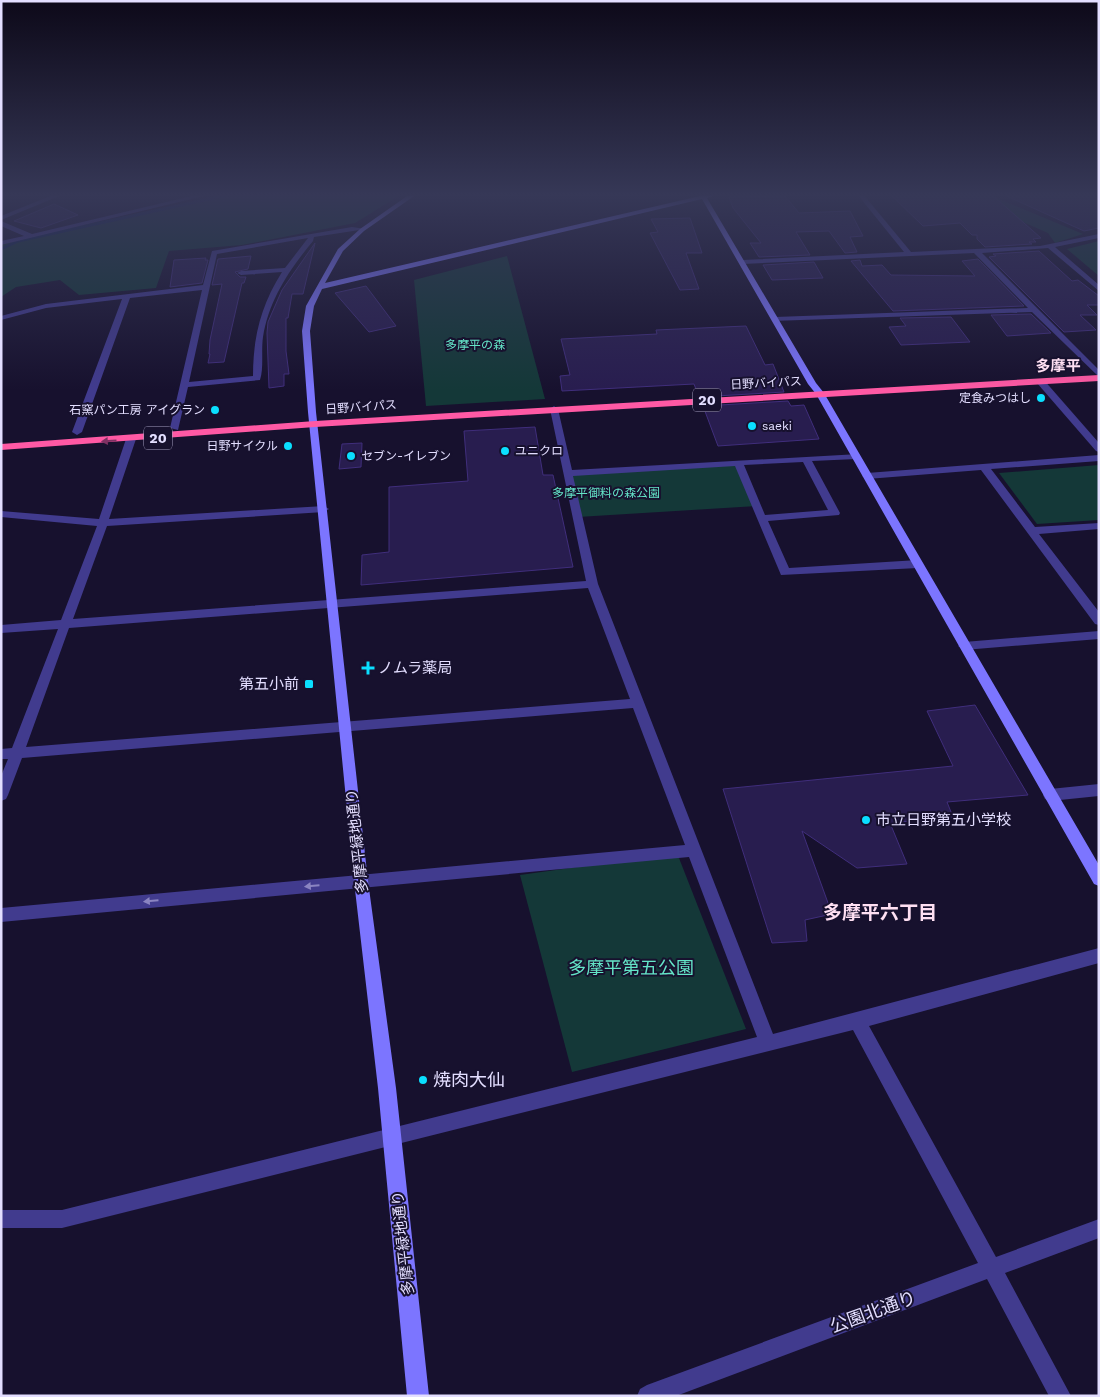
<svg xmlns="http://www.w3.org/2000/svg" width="1100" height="1397" font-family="'Work Sans','Noto Sans JP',sans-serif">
<rect width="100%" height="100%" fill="#17112e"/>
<g fill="#143838">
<polygon points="234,194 402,194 355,223 242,245 169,251 156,288 79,295 60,280 16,287 1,297 1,245 47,233"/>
<polygon points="987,194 1083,234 1055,243 1048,233 1016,219"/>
<polygon points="1099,241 1099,276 1067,249"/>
<polygon points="507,256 545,399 426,406 414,280"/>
<polygon points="738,463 757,506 578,517 568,473"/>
<polygon points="1099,465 1099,520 1037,524 999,473"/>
<polygon points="677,853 746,1029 572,1072 520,875"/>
</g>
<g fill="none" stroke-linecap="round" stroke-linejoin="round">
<polyline stroke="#0c2452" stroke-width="3" points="1,249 18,241 232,194"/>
</g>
<g fill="#281d4f" stroke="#402e7c">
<polygon points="890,194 991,194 1041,238 1033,239 1036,242 1029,242 1032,244 985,247 977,239 977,235 972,235 960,223 923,226"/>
<polygon points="1002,194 1099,194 1099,228 1084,231"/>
<polygon points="785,196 799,213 850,211 863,236 850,237 857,252 845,253 829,231 796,232 810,255 759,257 750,243 761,243 733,208 729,197"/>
<polygon points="54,204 78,215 41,228 14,221"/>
<polygon points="690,218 702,253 686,253 699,289 680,290 650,233 658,232 651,219"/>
<polygon points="315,243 303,294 292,294 288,318 286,318 286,351 289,374 284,374 284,386 269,388 267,333 268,322 282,290"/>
<polygon points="1039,251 1072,281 1078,280 1099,296 1099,305 1087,305 1097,315 1080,315 1096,330 1064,332 989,257 996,256 993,254"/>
<polygon points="251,256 248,269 235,272 240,277 246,277 244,283 242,283 224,362 208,363 210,354 209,354 210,340 222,284 212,285 218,259"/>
<polygon points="206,258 205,260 208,260 202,283 170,287 174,260"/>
<polygon points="978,259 1024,306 893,311 851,261 860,260 862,266 882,265 891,275 975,276 962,261"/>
<polygon points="814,262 823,278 772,280 763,265"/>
<polygon points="366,286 396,326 369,332 335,293"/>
<polygon points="1031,314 1051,333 1007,336 991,315"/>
<polygon points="951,317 970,342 901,345 889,327 906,326 900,318"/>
<polygon points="746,326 765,365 773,364 784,392 699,397 694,384 562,391 560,376 570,375 561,339 657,334 656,330"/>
<polygon points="788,401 791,406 804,405 819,439 718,446 703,406"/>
<polygon points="535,427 543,475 553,475 573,567 361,585 362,555 389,552 389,487 468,481 464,431"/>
<polygon points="362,443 361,467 339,469 342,444"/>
<polygon points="975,705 1028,795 947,802 953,817 890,823 907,864 857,868 802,831 832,914 805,920 807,941 772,943 723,789 953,766 927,711"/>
</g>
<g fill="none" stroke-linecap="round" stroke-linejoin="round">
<g fill="#413b8e" fill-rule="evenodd">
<polygon points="55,194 64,194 1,220 1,216"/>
<polygon points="200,194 212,194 1,245 1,241 24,236 1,226 1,221 32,234"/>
<polygon points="857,194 863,194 911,252 1040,246 1099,234 1099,238 1055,247 1099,285 1099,291 1048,248 982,253 1099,370 1099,377 1032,312 772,321 772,317 775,317 1028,308 974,253 743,264 739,262 743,260 904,252"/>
<path d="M 352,227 L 366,229 L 314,237 L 313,241 C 289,270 269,300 263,337 C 261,351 264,368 260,380 L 188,387 L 178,430 L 170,428 L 202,290 L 130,298 L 82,432 L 77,435 L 72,432 L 122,299 L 46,308 L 1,320 L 1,316 L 46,304 L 203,285 L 212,251 ZM 308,238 L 285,268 L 241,271 L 237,273 L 241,275 L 282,272 C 261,305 253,337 253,376 L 189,382 L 217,254 Z"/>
<polygon points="1037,379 1043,379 1099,443 1099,452 1096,451 1037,383"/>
<path d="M 554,406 L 558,409 L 572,470 L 859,454 L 859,458 L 856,459 L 812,461 L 840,513 L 839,515 L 768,521 L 789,568 L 918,560 L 923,564 L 918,568 L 781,575 L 735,466 L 573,476 L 598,584 L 773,1034 L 1099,948 L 1099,963 L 869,1026 L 996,1257 L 1099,1219 L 1099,1238 L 1005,1273 L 1071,1396 L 1049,1396 L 987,1279 L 676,1396 L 637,1396 L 640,1389 L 647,1385 L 978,1263 L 853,1030 L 62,1228 L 1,1228 L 1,1210 L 62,1210 L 757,1037 L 689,857 L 1,922 L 1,908 L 685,845 L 633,708 L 22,758 L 8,795 L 6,799 L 1,801 L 1,776 L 8,759 L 1,759 L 1,749 L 12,748 L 58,629 L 1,633 L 1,625 L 61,620 L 97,526 L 1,517 L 1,511 L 99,519 L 126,439 L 131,436 L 136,439 L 109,519 L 324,506 L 329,509 L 324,512 L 107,526 L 73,619 L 586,581 L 550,409 ZM 803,462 L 828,510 L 765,515 L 744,465 ZM 588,588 L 630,699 L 26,747 L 69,628 Z"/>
<polygon points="1099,455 1099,461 991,469 1035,527 1099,523 1099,529 1039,534 1099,612 1099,625 1095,624 981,470 867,479 862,476 867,473"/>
<polygon points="1099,631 1099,639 964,650 958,646 964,642"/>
<polygon points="1099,784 1099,796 1050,801 1045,799 1043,795 1045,791 1050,789"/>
</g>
<polygon fill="#7c75ff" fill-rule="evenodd" points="410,194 417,194 364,231 343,251 325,283 700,196 699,194 719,194 707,198 816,383 824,393 1099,865 1099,886 1094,884 816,394 808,384 702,199 322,289 314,306 310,331 316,412 368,881 396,1088 429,1396 407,1396 378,1088 354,881 308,412 302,331 306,306 338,249 360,229"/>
<polygon fill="#ff59a4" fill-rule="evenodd" points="1099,375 1099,381 315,427 1,450 1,444 315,421"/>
</g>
<defs><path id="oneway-solid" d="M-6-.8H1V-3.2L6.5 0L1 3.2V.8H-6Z" transform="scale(1.25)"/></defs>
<use fill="#7f3163" href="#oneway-solid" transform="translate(109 441) rotate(177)"/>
<g fill="#8a84c1">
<use href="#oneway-solid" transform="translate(312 886) rotate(175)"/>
<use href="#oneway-solid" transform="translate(151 901) rotate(175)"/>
</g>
<linearGradient id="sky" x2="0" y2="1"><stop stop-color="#0d0919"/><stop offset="0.5" stop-color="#363857"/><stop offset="1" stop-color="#363857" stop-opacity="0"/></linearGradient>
<rect width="1100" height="390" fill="url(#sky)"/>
<g fill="#0adfff" stroke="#17112e" stroke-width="2">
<circle cx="1041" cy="398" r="5"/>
<circle cx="215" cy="410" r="5"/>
<circle cx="752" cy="426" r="5"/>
<circle cx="288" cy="446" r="5"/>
<circle cx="505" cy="451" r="5"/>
<circle cx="351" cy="456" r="5"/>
<path d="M365.5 660.5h5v5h5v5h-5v5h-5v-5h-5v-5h5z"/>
<rect x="304" y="679" width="10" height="10" rx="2.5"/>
<circle cx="866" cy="820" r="5"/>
<circle cx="423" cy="1080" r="5"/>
</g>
<g text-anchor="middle" stroke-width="4" stroke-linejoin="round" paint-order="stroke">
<g font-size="12" fill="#64e5c8" stroke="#17112e">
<text x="475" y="349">多摩平の森</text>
<text x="606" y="497">多摩平御料の森公園</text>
</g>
<g font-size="12" fill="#e3deff" stroke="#17112e">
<text transform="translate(766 383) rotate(-3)" y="4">日野バイパス</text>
<text transform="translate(361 407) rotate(-4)" y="4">日野バイパス</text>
</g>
<g font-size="12" fill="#e3deff" stroke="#17112e" text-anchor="end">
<text x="1031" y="402">定食みつはし</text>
<text x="205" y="414">石窯パン工房 アイグラン</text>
<text x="762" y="430" text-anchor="start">saeki</text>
<text x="278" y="450">日野サイクル</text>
<text x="515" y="455" text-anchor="start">ユニクロ</text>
<text x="361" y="460" text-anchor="start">セブン-イレブン</text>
</g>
<g fill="#17112e" stroke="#a6a0c0" stroke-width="1">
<rect x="693" y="388.5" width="28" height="23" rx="4"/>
<rect x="144" y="426.5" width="28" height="23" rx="4"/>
</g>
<g font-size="14" font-weight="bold" fill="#e3deff">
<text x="707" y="405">20</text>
<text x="158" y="443">20</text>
</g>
<g font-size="15" font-weight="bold" fill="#ffe0f3" stroke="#17112e">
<text x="1058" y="371">多摩平</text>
</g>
<g font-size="15" fill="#e3deff" stroke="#17112e" text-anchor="start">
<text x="378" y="673">ノムラ薬局</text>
<text x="299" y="689" text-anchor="end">第五小前</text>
<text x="876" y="825">市立日野第五小学校</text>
</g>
<g font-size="15" fill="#e3deff" stroke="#17112e">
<text transform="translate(357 841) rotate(-96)" y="5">多摩平緑地通り</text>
<text transform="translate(403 1243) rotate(-96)" y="5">多摩平緑地通り</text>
</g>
<g font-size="18" fill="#64e5c8" stroke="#17112e">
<text x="631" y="974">多摩平第五公園</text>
</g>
<g font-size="18" fill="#e3deff" stroke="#17112e" text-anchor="start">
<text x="433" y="1086">焼肉大仙</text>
</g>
<g font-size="18" fill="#e3deff" stroke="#17112e">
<text transform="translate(873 1312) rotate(-20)" y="6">公園北通り</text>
</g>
<g font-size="19" font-weight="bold" fill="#ffe0f3" stroke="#17112e">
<text x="880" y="919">多摩平六丁目</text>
</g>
</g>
<rect width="1100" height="1397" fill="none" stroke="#e3deff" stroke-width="5"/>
</svg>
